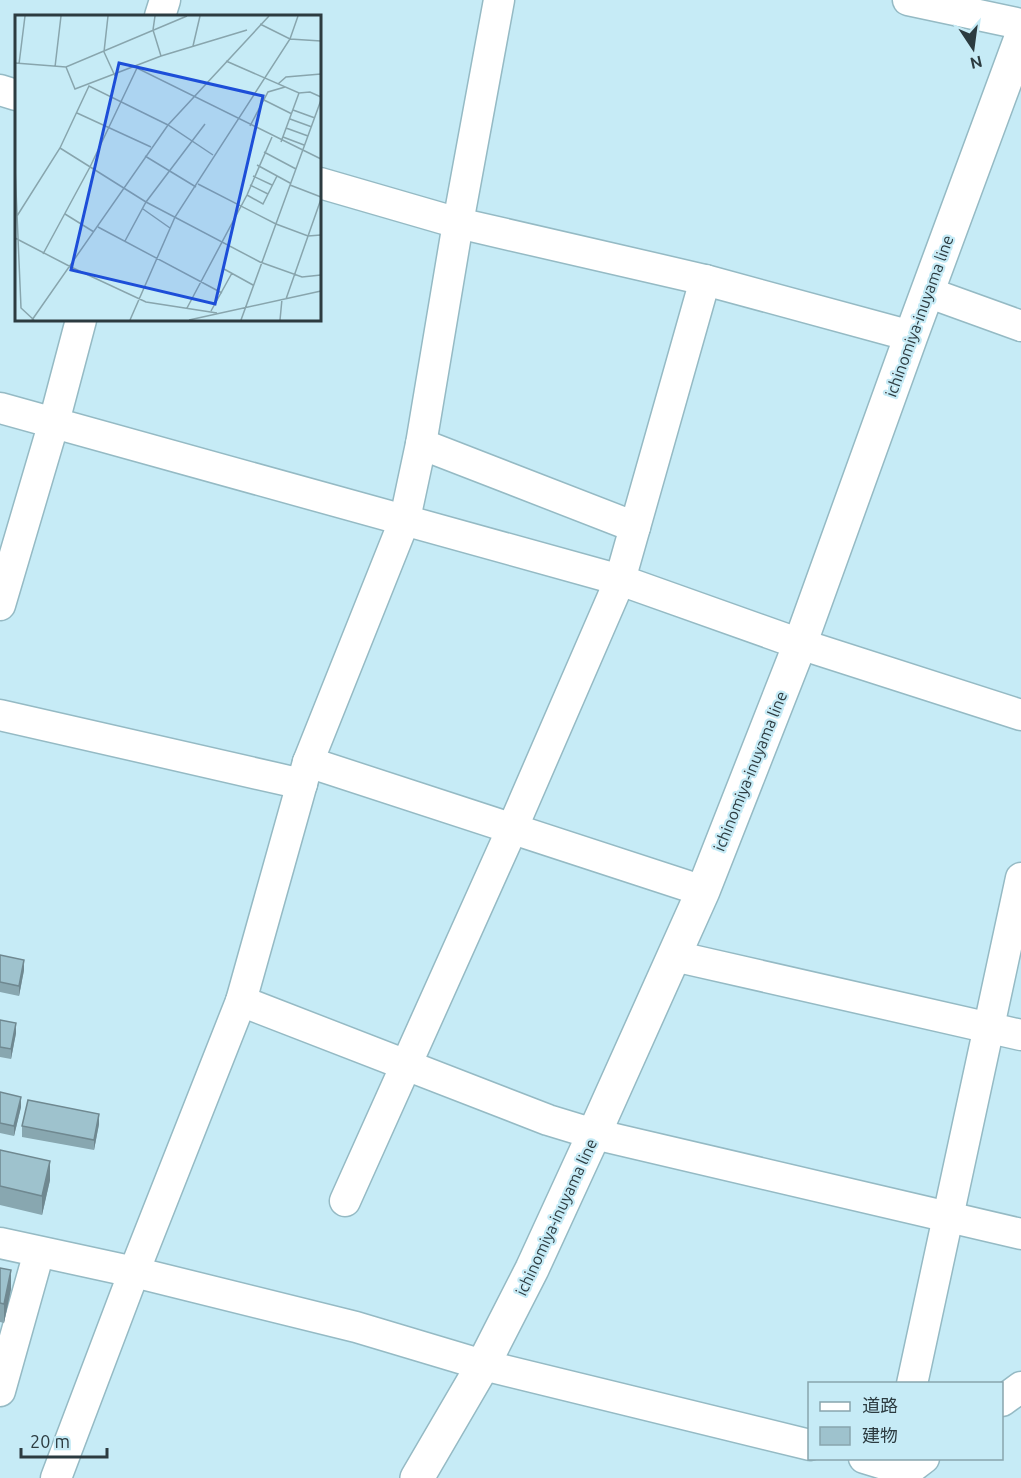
<svg xmlns="http://www.w3.org/2000/svg" width="1021" height="1478" font-family="Ubuntu,'Noto Sans JP',sans-serif">
<rect width="100%" height="100%" fill="#c6ebf6"/>
<g fill="none" stroke-linecap="round" stroke-linejoin="round">
<g stroke="#95bac4" stroke-width="33">
<g id="street">
<polyline points="908,0 1021,24"/>
<polyline points="160,16 165,0"/>
<polyline points="0,90 16,95"/>
<polyline points="320,183 458,223 705,280 911,336"/>
<polyline points="927,292 1021,326"/>
<polyline points="0,408 620,580 800,644 1021,715"/>
<polyline points="421,444 635,527"/>
<polyline points="0,605 54,422 81,320"/>
<polyline points="0,715 302,784"/>
<polyline points="308,762 703,891"/>
<polyline points="674,956 1021,1035"/>
<polyline points="241,1001 548,1120 594,1134 1021,1234"/>
<polyline points="345,1201 512,829 620,580 705,280"/>
<polyline points="0,1243 134,1272 356,1327 483,1365 810,1445"/>
<polyline points="912,1384 1021,878"/>
<polyline points="0,1391 39,1252"/>
<polyline points="1002,1401 1021,1387"/>
<polyline points="864,1458 894,1467 896,1458"/>
<polyline points="56,1478 134,1272 241,1001 308,762 405,519 421,444 458,223 499,0"/>
<polyline points="898,1478 924,1458"/>
</g>
</g>
<g stroke="#95bac4" stroke-width="36">
<polyline id="primary" points="417,1478 483,1365 532,1269 594,1134 703,891 800,644 911,336 1021,38"/>
</g>
<use href="#street" stroke="#fff" stroke-width="30"/>
<use href="#primary" stroke="#fff" stroke-width="33"/>
</g>
<g fill="#88a7b0">
<polygon points="0,955 24,970 19,996 0,992"/>
<polygon points="0,1020 16,1033 11,1059 0,1057"/>
<polygon points="0,1092 21,1107 14,1136 0,1133"/>
<polygon points="99,1124 94,1150 22,1137 22,1126"/>
<polygon points="0,1150 50,1180 42,1215 0,1205"/>
<polygon points="0,1268 11,1289 4,1323 0,1322"/>
</g>
<g fill="#6f8890">
<polygon points="24,960 24,970 19,996 19,986"/>
<polygon points="16,1023 16,1033 11,1059 11,1049"/>
<polygon points="21,1097 21,1107 14,1136 14,1126"/>
<polygon points="99,1114 99,1124 94,1150 94,1140"/>
<polygon points="50,1161 50,1180 42,1215 42,1196"/>
<polygon points="11,1270 11,1289 4,1323 4,1304"/>
</g>
<g fill="#9ec2cd" stroke="#6f8890" stroke-width="1.5">
<polygon points="0,955 24,960 19,986 0,982"/>
<polygon points="0,1020 16,1023 11,1049 0,1047"/>
<polygon points="0,1092 21,1097 14,1126 0,1123"/>
<polygon points="28,1100 99,1114 94,1140 22,1126"/>
<polygon points="0,1150 50,1161 42,1196 0,1186"/>
<polygon points="0,1268 11,1270 4,1304 0,1303"/>
</g>
<g text-anchor="middle" stroke-width="4.5" stroke-linejoin="round" paint-order="stroke">
<g font-size="16" fill="#2c3b40" stroke="#c6ebf6">
<text transform="translate(919 316) rotate(-70)" y="6">ichinomiya-inuyama line</text>
<text transform="translate(750 771) rotate(-68)" y="6">ichinomiya-inuyama line</text>
<text transform="translate(556 1217) rotate(-65)" y="6">ichinomiya-inuyama line</text>
</g>
</g>
<g transform="translate(15 15)">
<rect width="306" height="306" fill="#c6ebf6"/>
<path fill="none" stroke="#88a5ad" stroke-width="1.5" d="M 93,1 L 89,37 L 100,61M 140,1 L 138,15 L 146,41M 245,9 L 275,24 L 306,26M 178,31 L 185,1M 211,46 L 284,78 L 295,77 L 306,82M 0,48 L 51,52 L 172,1M 4,49 L 10,1M 40,52 L 46,1M 51,52 L 60,74 L 146,41 L 232,15M 263,69 L 271,62 L 306,59M 249,85 L 277,99M 278,95 L 300,103M 62,98 L 136,132M 275,104 L 297,112M 235,111 L 253,77 L 270,72M 271,113 L 293,121M 268,122 L 289,130M 266,127 L 284,78M 45,133 L 131,187 L 245,247 L 287,262 L 306,260M 249,137 L 281,154M 130,141 L 181,172M 242,150 L 275,168M 0,152 L 6,293 L 19,305M 238,161 L 257,170M 183,169 L 261,209 L 293,221 L 306,220M 235,170 L 253,179M 275,170 L 306,182M 232,180 L 248,189 L 262,161M 128,194 L 155,213M 50,199 L 79,217M 2,201 L 45,133 L 74,71 L 153,110 L 198,140M 83,212 L 207,278M 0,223 L 56,252M 110,226 L 131,187 L 190,109M 28,239 L 75,152 L 122,53 L 306,144M 56,252 L 131,287 L 202,298M 209,254 L 238,270M 271,284 L 306,184M 172,293 L 232,180 L 257,122M 196,296 L 217,258M 17,305 L 153,110 L 254,1M 115,305 L 160,202 L 275,24 L 283,1M 174,305 L 306,276M 226,305 L 306,85M 265,305 L 267,284"/>
<path fill="#1d4ed8" fill-opacity="0.15" stroke="#1d4ed8" stroke-width="3" d="M 104,48 L 248,81 L 200,289 L 56,255 Z"/>
<rect width="306" height="306" fill="none" stroke="#2c3b40" stroke-width="3"/>
</g>
<rect x="808" y="1382" width="195" height="78" fill="#c6ebf6" stroke="#88a5ad" stroke-width="1.5"/>
<rect x="820" y="1402" width="30" height="9" fill="#ffffff" stroke="#88a5ad" stroke-width="1.5"/>
<text x="862" y="1412" font-size="18" fill="#2c3b40">道路</text>
<rect x="820" y="1427" width="30" height="18" fill="#9ec2cd" stroke="#88a5ad" stroke-width="1.5"/>
<text x="862" y="1442" font-size="18" fill="#2c3b40">建物</text>
<g transform="translate(973 48) rotate(167)" stroke="#c6ebf6" stroke-width="4.5" paint-order="stroke">
<path d="M0-4.5L10 22L0 15L-10 22Z" fill="#2c3b40"/>
<text y="-9" font-size="16" font-weight="bold" text-anchor="middle" fill="#2c3b40">N</text>
</g>
<path d="M21 1448v9h86v-9" fill="none" stroke="#2c3b40" stroke-width="3"/>
<text x="30" y="1448" font-size="18" fill="#2c3b40" stroke="#c6ebf6" stroke-width="4.5" paint-order="stroke">20 m</text>
</svg>
